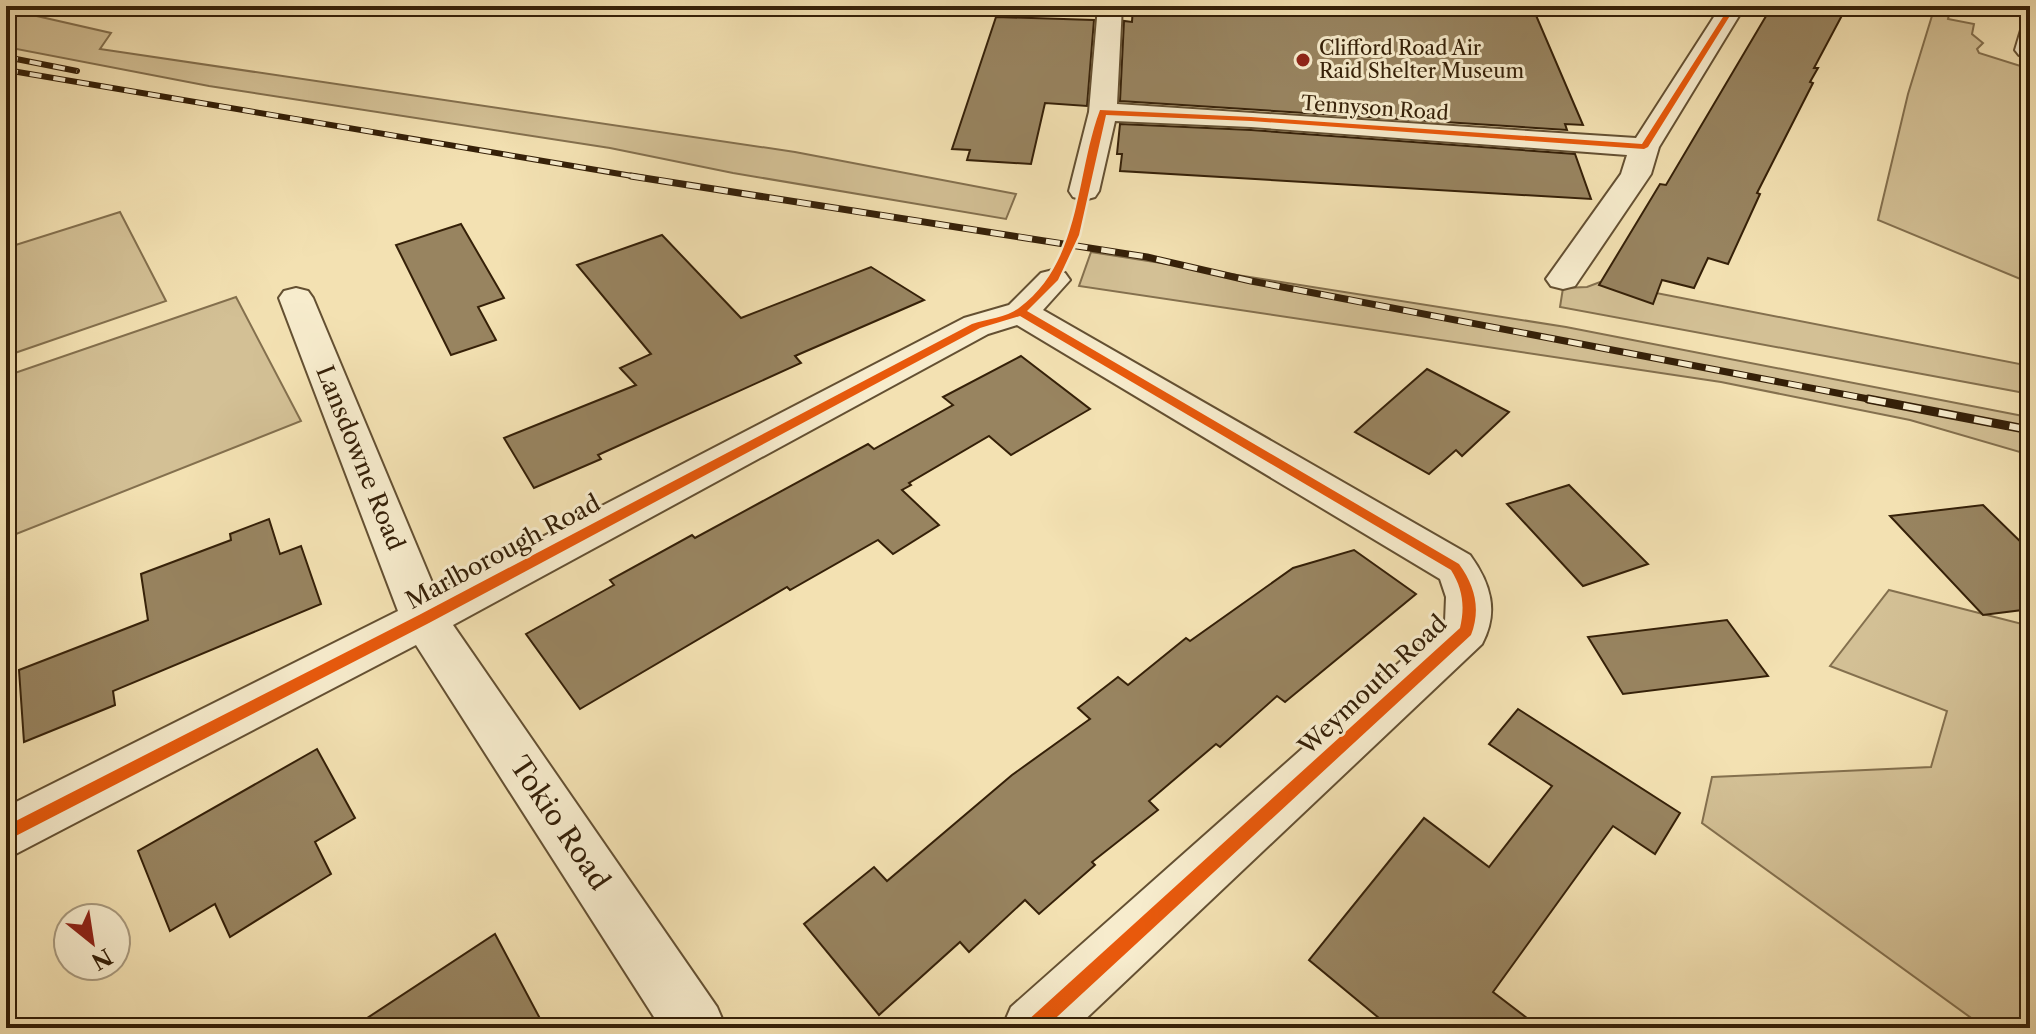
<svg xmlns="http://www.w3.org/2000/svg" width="2036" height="1034" font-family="'Libre Caslon Text',serif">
<rect width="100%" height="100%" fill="#f3e1b2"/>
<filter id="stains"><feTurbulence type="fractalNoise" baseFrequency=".0025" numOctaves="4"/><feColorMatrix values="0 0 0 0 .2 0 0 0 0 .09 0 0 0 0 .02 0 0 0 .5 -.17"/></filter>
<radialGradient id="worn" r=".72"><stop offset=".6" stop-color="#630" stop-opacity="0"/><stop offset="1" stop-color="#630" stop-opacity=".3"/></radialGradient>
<g fill="#d3c095" stroke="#84704e" stroke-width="2">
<polygon points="1935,6 1951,6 1948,19 1974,24 1972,34 1983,43 1977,49 1979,53 2030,69 2030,283 1878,220 1908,94"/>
<polygon points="6,9 111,33 100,49 795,152 1016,194 1006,219 733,173 610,148 209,86 6,47"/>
<polygon points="120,212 166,301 6,356 6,248"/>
<polygon points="1091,252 1566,327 2023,416 2030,417 2030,455 1910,420 1721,382 1079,286"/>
<polygon points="1600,282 2030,366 2030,394 1560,307 1563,288 1587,287"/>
<polygon points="236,297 301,421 6,538 6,376"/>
<polygon points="1889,590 2030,626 2030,1028 1985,1028 1702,823 1712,777 1931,767 1947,711 1830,666"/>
</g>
<g fill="#988460" stroke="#352008" stroke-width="2">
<polygon points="1133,6 1532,6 1583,125 1565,124 1567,130 1120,101 1124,21 1132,22"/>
<polygon points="1772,6 1847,6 1814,68 1818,68 1810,82 1813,83 1757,193 1760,194 1728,264 1708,258 1694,288 1662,280 1653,304 1599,285 1660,184 1666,185"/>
<polygon points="996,17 1094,20 1087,106 1045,103 1031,164 967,160 970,150 952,149"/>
<polygon points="1120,124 1251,130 1575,154 1591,199 1120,171 1122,154 1117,154"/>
<polygon points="461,224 504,298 478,307 496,340 451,355 396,245"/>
<polygon points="662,235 741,318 871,267 924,300 795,356 801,363 598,455 601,459 534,488 504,438 636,385 620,368 651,354 577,265"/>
<polygon points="1021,356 1090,409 1011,455 989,436 909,483 911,485 902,490 939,525 893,554 878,540 790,590 787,587 580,709 526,634 614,585 610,580 692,535 695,538 868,444 874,449 953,405 943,397"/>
<polygon points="1427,369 1509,412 1462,456 1456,450 1429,474 1355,432"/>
<polygon points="1569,485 1648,564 1583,586 1507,504"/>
<polygon points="1983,505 2030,551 2030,609 1983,615 1890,516"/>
<polygon points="269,519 280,554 301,546 321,604 113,691 115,705 24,742 19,670 148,620 141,574 231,540 230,534"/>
<polygon points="1354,550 1416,594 1285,702 1277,696 1220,747 1216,744 1149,801 1158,810 1092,862 1095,865 1039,914 1025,900 969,952 960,942 879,1015 804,924 874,867 887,881 1012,775 1090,719 1078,708 1118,677 1128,685 1186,638 1190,641 1293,568"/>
<polygon points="1727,620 1768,676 1623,694 1588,637"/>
<polygon points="1518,709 1680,813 1655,854 1613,826 1493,992 1540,1028 1391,1028 1309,960 1424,818 1489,867 1552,786 1489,744"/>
<polygon points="317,749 355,818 315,842 331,874 230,937 215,904 170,931 138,851"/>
<polygon points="495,934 545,1028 352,1028"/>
</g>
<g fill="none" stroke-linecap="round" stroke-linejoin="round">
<g stroke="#645032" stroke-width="4">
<g id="street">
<polygon points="1098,6 1122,6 1117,104 1636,138 1721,6 1745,6 1659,147 1651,174 1575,286 1563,289 1551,286 1546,279 1621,174 1627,155 1251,127 1115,121 1099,191 1095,197 1084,200 1073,197 1069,191 1089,112"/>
<polygon points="2030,27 2030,57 2019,55 2015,50 2021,30"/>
<path d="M 1053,270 L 1065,273 L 1070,280 L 1043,310 L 1470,555 C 1491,584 1499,612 1482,644 L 1076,1028 L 1002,1028 L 1011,1007 L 1445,622 L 1446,597 L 1440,579 L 1017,325 L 988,334 L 453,625 L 717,1007 L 726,1028 L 661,1028 L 416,645 L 6,859 L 6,807 L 398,611 L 279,298 L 284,291 L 296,288 L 308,291 L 313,298 L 436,592 L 964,318 L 1009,305 L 1041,273 Z"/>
</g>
</g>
<use href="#street" fill="#f7eccd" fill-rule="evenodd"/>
<g stroke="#352008" stroke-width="6">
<g id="rail-far2">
<polyline points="6,57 77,71"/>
<polyline points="6,70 644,178"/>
</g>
</g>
<g stroke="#352008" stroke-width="7">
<polyline id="rail-far1" points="631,176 1147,257 1251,281 1879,401"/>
</g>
<g stroke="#352008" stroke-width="9">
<polyline id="rail" points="1868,399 2030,430"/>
</g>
<use href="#rail-far2" stroke="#f7eccd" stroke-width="4" stroke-dasharray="12" stroke-linecap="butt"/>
<use href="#rail-far1" stroke="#f7eccd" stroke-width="5" stroke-dasharray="14" stroke-linecap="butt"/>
<use href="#rail" stroke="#f7eccd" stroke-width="6" stroke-dasharray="18" stroke-linecap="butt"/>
<g stroke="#f7eccd" stroke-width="5">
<path id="cycleway" d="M 1730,6 L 1736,6 L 1648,147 L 1644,149 L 1251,121 L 1106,115 L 1079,235 L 1058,280 L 1027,311 L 1459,564 C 1475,586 1481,609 1471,635 L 1045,1028 L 1023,1028 L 1026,1022 L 1460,628 C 1465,607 1463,589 1451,570 L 1020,316 L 980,328 L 429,623 L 6,841 L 6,826 L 419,615 L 972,324 C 987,319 1008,317 1019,308 C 1082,261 1075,177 1100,110 L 1251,117 L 1642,144 Z"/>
</g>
<use href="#cycleway" fill="#e8590c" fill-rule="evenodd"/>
</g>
<circle fill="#8f2418" stroke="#f7eccd" stroke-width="3" cx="1303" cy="60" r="8"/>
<g text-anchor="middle" stroke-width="6" stroke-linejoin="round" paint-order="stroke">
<g font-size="20" fill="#352008" stroke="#f7eccd" text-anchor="start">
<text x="1319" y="55">Clifford Road Air<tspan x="1319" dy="23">Raid Shelter Museum</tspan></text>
</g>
<g font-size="20" fill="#352008" stroke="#f7eccd">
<text transform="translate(1375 108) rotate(4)" y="7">Tennyson Road</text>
</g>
<g font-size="24" fill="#352008" stroke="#f7eccd">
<text transform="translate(360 458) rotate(68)" y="8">Lansdowne Road</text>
<text transform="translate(503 552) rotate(-28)" y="8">Marlborough Road</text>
<text transform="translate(1373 685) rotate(-43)" y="8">Weymouth Road</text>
</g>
<g font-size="28" fill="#352008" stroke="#f7eccd">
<text transform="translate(560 823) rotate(56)" y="10">Tokio Road</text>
</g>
</g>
<rect width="2036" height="1034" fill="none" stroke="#f3e1b2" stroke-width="32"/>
<rect x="8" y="8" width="2020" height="1018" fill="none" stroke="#352008" stroke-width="4"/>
<rect x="16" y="16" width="2004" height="1002" fill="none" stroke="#352008" stroke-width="2"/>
<g transform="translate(92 942) rotate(150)"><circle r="38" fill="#f7eccd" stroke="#a99a7e" stroke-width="2"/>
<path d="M0-6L14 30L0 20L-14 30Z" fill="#8f2418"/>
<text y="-12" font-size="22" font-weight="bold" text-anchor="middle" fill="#352008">N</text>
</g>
<rect width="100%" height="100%" filter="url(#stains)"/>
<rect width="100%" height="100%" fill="url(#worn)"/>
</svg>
